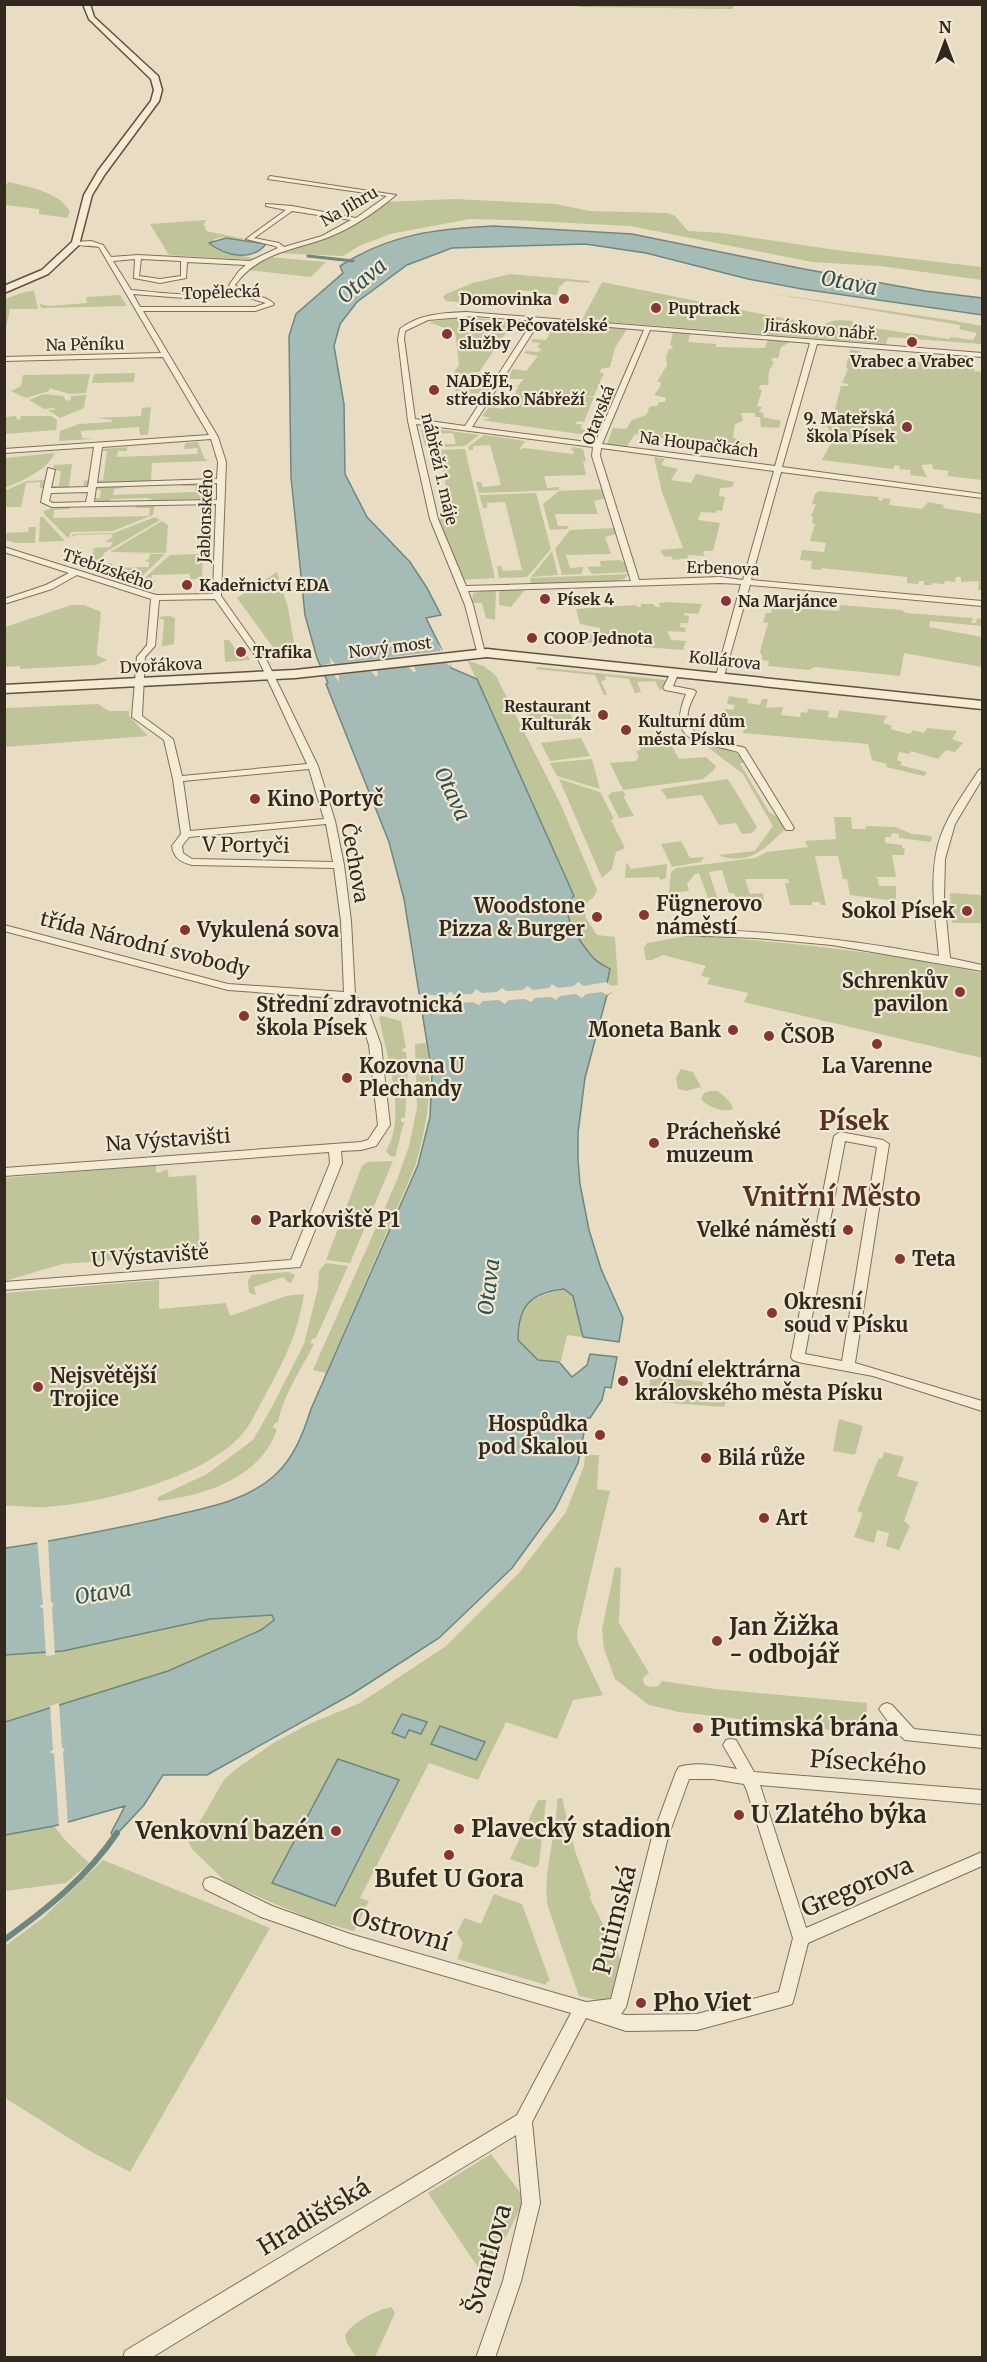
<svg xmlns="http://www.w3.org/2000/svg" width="987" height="2362" font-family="Merriweather,serif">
<rect width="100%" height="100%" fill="#e8ddc3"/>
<g fill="#bfc499">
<polygon points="579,5 733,4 734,7 732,9 579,7"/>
<path d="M 8,182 C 28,186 61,193 70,212 L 67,218 L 39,214 L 39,209 L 5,205 L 5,187 Z"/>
<polygon points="453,199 555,204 590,211 667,213 675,216 688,231 722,233 836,250 982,267 982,280 880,266 812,262 630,226 512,220 470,219 390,234 359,246 343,256 275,253 309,243 386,202"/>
<polygon points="206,220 204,224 206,231 250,240 222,237 214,239 215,246 221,251 252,258 250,260 169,255 150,224"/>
<polygon points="269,257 326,262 311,277 247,270"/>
<polygon points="510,274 590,281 589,283 566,281 559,287 557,295 520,290 516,297 503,306 446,301 443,297 446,294 473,283"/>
<path d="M 602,282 L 822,326 C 830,319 843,320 853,321 L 852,325 L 949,339 L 951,337 L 973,340 L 977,333 L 959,329 L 960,325 L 762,292 L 956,321 L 982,326 L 982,344 L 888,337 L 886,344 L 582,320 Z"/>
<polygon points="34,291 38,309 10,309 5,332 5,299 24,292"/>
<polygon points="120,295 127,306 41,308 40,304 49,306 87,303 86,298 88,297"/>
<polygon points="465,317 529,323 528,325 512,324 479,372 473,372 468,385 487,388 483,393 456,394 452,375 459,365 455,332 429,322"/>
<polygon points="544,324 575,325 573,330 601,332 603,327 627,329 615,348 610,367 601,369 600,373 604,373 594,396 583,397 594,397 584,422 577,421 576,424 582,424 581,429 595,430 593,436 481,420 491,418 482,416 489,407 504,409 508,402 511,402 512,395 517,392 515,391 519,388 517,387 524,379 507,379 513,369 526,371 538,356 524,353 526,351 538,352 542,350 537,347 541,343 531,342 533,339 546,340 552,330 540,329"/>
<polygon points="673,332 690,334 688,342 716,344 716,347 765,348 768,340 790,342 781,347 778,358 772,358 771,361 774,362 769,371 768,385 760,385 759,389 762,390 757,406 762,407 759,412 764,413 763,417 781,421 779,428 761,427 760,417 755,417 755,413 741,413 743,421 735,424 733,438 741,439 741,442 731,442 748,444 746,449 727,446 724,452 684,444 684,440 672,437 652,439 651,435 635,434 627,446 607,444 613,428 626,429 632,420 646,415 650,406 657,406 659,402 665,402 666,398 654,395 660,387 661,382 657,382 667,365 666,357 669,349 674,348 670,346 675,346 670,345"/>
<polygon points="850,350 860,351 858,358 905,362 904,364 909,364 910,362 921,362 924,366 961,368 962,364 974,365 974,371 982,372 982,482 982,480 947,476 949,471 933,469 932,464 921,465 927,477 910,475 911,470 899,469 900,466 895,465 893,469 822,460 831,443 826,442 827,437 849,438 841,436 841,432 829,431 828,427 822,426 823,424 831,425 841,386 848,386 848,384 842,383 848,369 846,367"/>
<polygon points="135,373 134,382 92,383 94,374"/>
<polygon points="90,374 86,393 70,394 49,388 49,391 26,398 11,391 21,386 23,375"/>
<polygon points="44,394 63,396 66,400 70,401 71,396 86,395 84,408 60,418 48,410 55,410 54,408 44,409 29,400"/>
<polygon points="151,407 148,435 140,435 139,427 81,431 82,438 94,439 59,441 60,431 79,424 112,422 112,420 97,418 141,416 142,408"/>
<polygon points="16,416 17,420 21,419 20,416 51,416 57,420 56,430 5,434 5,417"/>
<polygon points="429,428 479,435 465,446 444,447 443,444 456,444 453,433 425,434 427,445 439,445 439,447 425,446 421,430"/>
<polygon points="484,435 525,441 519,450 524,448 573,454 574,451 571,450 573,447 583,449 586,461 583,462 586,475 544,476 547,488 559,487 559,490 479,493 476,482 481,482 483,487 501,485 490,445 473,446 473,450 469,450 468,447"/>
<polygon points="198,442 204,458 208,461 152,463 151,481 107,484 96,481 103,480 107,451 100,451 101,449 127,447 127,451 118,451 117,457 197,454 198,448 184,449 185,443"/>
<polygon points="465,449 495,578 463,580 439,519 453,517 438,450"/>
<path d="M 55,453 C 45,472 23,480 5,488 L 5,458 Z"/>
<polygon points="654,457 665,459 661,465 678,469 671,480 691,483 696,474 734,482 732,487 720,488 719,496 725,497 722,511 717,510 716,513 701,512 698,520 720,523 713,551 703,551 704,556 687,555 689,558 673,560 671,556 664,557 660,550 683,548 662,492"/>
<polygon points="72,464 69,487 83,487 84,481 89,480 88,486 84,488 51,488 51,486 59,486 61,471 53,470 54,465"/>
<polygon points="46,480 45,488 40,488 40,482 26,483 21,507 5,507 4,491 27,481"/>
<polygon points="206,483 206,502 196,499 165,500 163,503 147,498 110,499 111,502 99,502 93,498 100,498 101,490 94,490 98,487 123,486 123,488 114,489 113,495 195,492 196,486 182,486 182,484"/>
<polygon points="604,489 606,498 594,501 598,514 555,514 558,526 569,526 567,529 550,530 543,504 559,491"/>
<polygon points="819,491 879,497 878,500 882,501 883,498 891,499 889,505 922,509 928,502 944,505 943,508 982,514 982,590 978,590 979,581 961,582 961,577 956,577 955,582 945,581 944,584 932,583 931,585 924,585 924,581 919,581 918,584 907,583 907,577 822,568 821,570 811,569 812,561 800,560 802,550 824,552 826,543 810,541 815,524 812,523 813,517 811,516 816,504 812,504 815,494"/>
<polygon points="536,493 551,549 527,577 499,578 497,566 501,566 503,571 522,570 505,502 487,503 487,508 483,508 479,495"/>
<polygon points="136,503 155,504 153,515 113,531 71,532 68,538 44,514 44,511 58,506 71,505 70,509 54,510 53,518 149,516 150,508 136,508"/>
<polygon points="40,517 43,517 65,541 39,542"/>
<polygon points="155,517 160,520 104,553 102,561 90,568 81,565 87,565 95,560 92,558 94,548 110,547 113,542 106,542 107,540 113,537 111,534 75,535 71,538 73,534 114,533"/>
<polygon points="162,521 168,525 166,553 110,552"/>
<polygon points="29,527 36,527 35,543 16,543 5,540 5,533 28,532"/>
<polygon points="615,528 616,534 605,537 611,554 566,555 570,568 583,567 582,574 562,575 555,549 570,530"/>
<polygon points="552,551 558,575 531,577"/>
<polygon points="113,553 165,554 136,582 93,569 104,563 112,563 112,568 149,567 149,562 145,561 149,559 150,554"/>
<polygon points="203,554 202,579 190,579 190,574 152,575 152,580 156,580 151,586 139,583 170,555"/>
<polygon points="619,560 626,563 629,572 592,574 587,567 601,566 600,561"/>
<polygon points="277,572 288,608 295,649 280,657 237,598"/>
<polygon points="629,574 624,579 616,581 531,584 530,578"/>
<polygon points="526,588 511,607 499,605 499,589"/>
<polygon points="496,589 495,620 486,618 482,603 472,603 473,593"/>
<polygon points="667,602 702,604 698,614 684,613 684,615 689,616 688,623 681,623 680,627 686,628 685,632 667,631 671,640 686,641 683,650 568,641 571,635 600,632 600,628 580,624 576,609 636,605 637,607 641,607 641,604 653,604 656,607 660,607 659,603"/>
<polygon points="802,602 822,604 821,610 839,611 840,605 901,610 906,613 973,618 971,623 976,623 977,618 982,619 982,626 930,621 929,627 982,637 982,667 904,653 900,676 815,667 809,670 768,666 769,661 762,660 762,655 760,652 768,623 763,622 766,613 771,613 773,604 801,606"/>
<polygon points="71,605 84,605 101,612 97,651 97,655 107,660 96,665 20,669 20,666 5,667 5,627"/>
<polygon points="170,616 175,618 174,644 159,647 162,646 164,620 157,617"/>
<polygon points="224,640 229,640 238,653 246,653 250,660 225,662"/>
<path d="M 468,661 L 484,666 L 496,676 L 562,807 L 597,890 L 593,898 L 587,902 L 585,917 L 597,935 L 615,937 L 618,985 L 608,986 L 610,969 C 590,957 569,933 567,908 L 574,896 Z"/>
<polygon points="538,667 666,680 660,691 655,681 637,682 641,692 635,693 629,679 605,676 606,680 601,681 607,695 604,695 595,675 535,669"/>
<polygon points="729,696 748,699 747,703 760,705 762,699 768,699 766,708 783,707 781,715 800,717 801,712 807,713 808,709 829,711 828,717 837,718 839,710 887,716 883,723 892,726 890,729 910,734 913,730 924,733 927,728 957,731 952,739 963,743 955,752 946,750 938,759 911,751 909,754 899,752 897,760 902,762 900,765 927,772 924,776 886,767 887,764 872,760 868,744 743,733 744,728 723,726 725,709 733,710 735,705 727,704"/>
<polygon points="98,704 109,711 129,711 129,716 148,736 5,747 5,708"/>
<path d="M 561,708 L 568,708 L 576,726 L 534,731 L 525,711 C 538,709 548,712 561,708 Z"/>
<polygon points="665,734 679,759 706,757 716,766 713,771 703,779 623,790 610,763 636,761 639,757 636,751 641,750 638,743 650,741 648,736"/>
<polygon points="581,738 590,756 550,761 541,743"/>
<path d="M 705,745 L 732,750 L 745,760 L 740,764 L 769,812 L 783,821 L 786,828 C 766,848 748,867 718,855 L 755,851 L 773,826 L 743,774 Z"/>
<polygon points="592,759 600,789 557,776 550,763"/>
<polygon points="559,779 600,792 614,819 611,820 625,848 616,852 612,869 602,878"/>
<polygon points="728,779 757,827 752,833 742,834 736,823 719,825 702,795 667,799 661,789"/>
<polygon points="623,791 626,795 623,796 634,816 619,818 608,796 612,792"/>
<polygon points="834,817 851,817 852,829 866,829 866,826 895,827 912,834 932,836 931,842 899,838 899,834 892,833 891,837 885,837 885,843 902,845 902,848 905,849 904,855 892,855 896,877 875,877 878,879 879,886 896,886 896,901 850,895 847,879 843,879 838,856 815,856 826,905 821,905 820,902 812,902 812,905 790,905 785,883 789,883 788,879 745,879 750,894 763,893 764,902 734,904 733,901 738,900 734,893 729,893 722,870 709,872 720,906 714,906 712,898 708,898 699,873 695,874 687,884 689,891 669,893 671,872 676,868 755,858 767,852 808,847 805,841 836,839"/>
<polygon points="681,841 690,858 704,857 701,862 672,867 661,844"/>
<polygon points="626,862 631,869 667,864 666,878 660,880 659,877 625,878"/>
<polygon points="950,893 982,895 982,923 952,923"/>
<path d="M 687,936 C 788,941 883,952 982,973 L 982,1058 L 744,1002 L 748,993 L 707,984 L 710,978 L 701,976 L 706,966 L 663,955 L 652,960 L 646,960 L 644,948 L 647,943 Z"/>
<path d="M 382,1016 L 401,1021 L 406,1048 L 402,1049 L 403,1052 L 406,1052 L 407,1063 L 403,1063 L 403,1066 L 408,1068 L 405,1118 L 401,1118 L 401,1122 L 404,1122 L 395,1157 L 390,1156 L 386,1151 C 408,1117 386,1055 379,1017 Z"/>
<path d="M 426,1043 C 434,1085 427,1124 416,1164 L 326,1373 L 313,1370 L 397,1180 L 409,1146 L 417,1108 L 415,1044 Z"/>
<polygon points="681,1069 693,1072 701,1087 686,1091 678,1089 676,1078"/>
<path d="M 710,1091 L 718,1091 C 723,1096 732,1102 733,1109 C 724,1113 707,1107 701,1099 L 704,1093 Z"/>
<polygon points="393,1161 350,1263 326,1260 362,1166 368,1162"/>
<polygon points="156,1165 156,1172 158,1173 167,1169 169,1177 196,1175 200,1253 131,1258 130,1254 118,1255 117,1260 62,1264 5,1281 5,1178"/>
<path d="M 326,1263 L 348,1266 L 316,1338 L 312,1339 L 310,1343 L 314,1344 C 301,1370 284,1393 278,1422 L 274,1424 L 273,1428 L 277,1429 C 261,1478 204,1496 158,1501 L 158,1497 L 207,1474 L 253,1440 L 273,1405 L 304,1344 L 318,1288 L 319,1271 Z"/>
<polygon points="288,1272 295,1275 291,1283 288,1282 283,1277 254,1287 256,1295 249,1293 248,1280 252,1275"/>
<path d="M 159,1280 L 159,1309 L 226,1303 L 230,1316 L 286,1296 L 304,1294 C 299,1329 286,1357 269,1388 C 262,1401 255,1415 247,1428 C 212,1477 103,1503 46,1507 C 32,1508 18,1505 5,1506 L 5,1293 Z"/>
<path d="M 564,1289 L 573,1296 L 583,1337 L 567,1335 L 561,1361 L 538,1360 L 518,1340 C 522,1301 527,1299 564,1289 Z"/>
<polygon points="652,1375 703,1382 701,1391 728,1395 724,1407 645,1401"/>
<polygon points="839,1419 863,1426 855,1455 833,1451"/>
<polygon points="884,1452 896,1455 895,1457 897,1455 904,1457 897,1476 918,1482 904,1521 910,1526 899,1550 886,1546 889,1533 877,1530 874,1543 854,1537 863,1513 857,1511 879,1458 882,1459"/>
<polygon points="585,1455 599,1455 597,1489 610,1491 577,1633 578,1643 603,1695 573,1700 557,1739 506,1722 478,1780 429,1763 360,1898 369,1901 354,1931 310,1919 227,1883 193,1850 188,1842 224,1780 236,1769 275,1742 309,1724 360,1703 446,1646 519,1573 566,1512 584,1466"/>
<polygon points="615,1567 621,1568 619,1623 649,1673 643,1678 644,1684 650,1687 658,1686 662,1681 715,1689 867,1703 865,1734 679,1712 649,1705 615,1679 604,1649 602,1629"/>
<polygon points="272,1615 274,1620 261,1630 168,1671 5,1722 5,1655 63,1651 210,1619"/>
<path d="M 562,1798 L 575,1851 L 591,1895 L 589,1896 L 611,1941 L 614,1941 L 621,1963 L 612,2003 L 579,1996 L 548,1907 C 542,1872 557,1834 557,1799 Z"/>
<polygon points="538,1800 546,1800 539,1864 535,1868 510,1859"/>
<polygon points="54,1826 66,1841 89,1863 66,1883 5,1891 5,1835"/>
<polygon points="103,1860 270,1928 130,2172 88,2150 5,2098 5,1946 43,1918"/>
<polygon points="494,1894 522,1904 550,1981 546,1982 547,1985 457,1959 463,1943 457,1933 464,1918 481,1924"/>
<polygon points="491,2154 525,2199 485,2278 428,2193"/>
<path d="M 391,2307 L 395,2313 L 375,2357 L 356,2357 L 347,2343 L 345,2335 C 353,2322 376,2310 391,2307 Z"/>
</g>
<g fill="#a5bbb5" stroke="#6d8881" stroke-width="1.5">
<path d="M 494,226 L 632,234 L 804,269 L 925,291 L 982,298 L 982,315 L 802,289 L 748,279 L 646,253 L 585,244 L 452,248 L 407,265 L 357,302 L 340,324 L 334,346 L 344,404 L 345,474 L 367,517 L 410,562 L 427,588 L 441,615 L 426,618 L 451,668 L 477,679 L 574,896 C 556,910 580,942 591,955 C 596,962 603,965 610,969 L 607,984 L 611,992 L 607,995 L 585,1078 L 578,1133 L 578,1160 L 580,1184 L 589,1230 L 601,1269 L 623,1318 L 619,1342 L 583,1337 L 573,1296 L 564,1289 C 530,1293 518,1306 518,1340 L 538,1360 L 559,1362 L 572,1377 L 587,1365 L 590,1354 L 617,1357 L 611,1388 L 605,1387 L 602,1400 L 590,1418 L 587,1418 L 578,1463 L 555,1509 L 512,1568 L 439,1638 L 352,1694 L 207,1775 L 163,1775 L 144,1805 L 114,1837 L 111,1833 L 125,1806 L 54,1826 L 5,1835 L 5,1722 L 168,1671 L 261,1630 L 274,1620 L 272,1615 L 210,1619 L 63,1651 L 5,1655 L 5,1548 C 57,1541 107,1530 159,1519 C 198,1509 242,1504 274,1476 C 294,1458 303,1434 311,1409 L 418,1165 L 430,1117 L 432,1074 L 404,899 L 389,842 L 326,684 L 328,683 L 317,658 L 305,615 L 291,477 L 289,336 L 296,314 L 343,273 L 340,266 C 390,234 435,229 494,226 Z"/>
<path d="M 226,238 L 266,244 C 252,262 225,256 209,243 Z"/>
<polygon points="402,1714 427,1722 421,1734 409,1730 405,1738 392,1733"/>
<polygon points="440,1726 485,1742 476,1760 431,1744"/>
<polygon points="338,1759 399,1780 335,1906 272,1883"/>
</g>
<g fill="#e8ddc3">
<polygon points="438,643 442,650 445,651 451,668 446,662 414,666 416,671 414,673 408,666 377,670 378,675 376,677 371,671 339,675 339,682 334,675 324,676 320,668 320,666 331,663 329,656 335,664 441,651"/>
<polygon points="578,982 584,986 606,982 611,986 612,992 607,995 602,992 586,994 582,998 576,994 560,996 556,1000 551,997 535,998 531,1002 525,999 509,1000 505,1004 499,1000 483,1001 479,1005 473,1002 457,1003 453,1008 447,1003 417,1004 416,994 446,996 450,991 455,995 472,994 476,989 482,993 497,992 502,988 507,991 523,990 527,986 533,990 549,988 552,984 558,988 574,986"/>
<polygon points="48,1539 51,1602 54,1604 52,1607 55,1655 46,1656 43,1608 39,1607 43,1604 37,1540"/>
<polygon points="59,1703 62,1748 65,1749 63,1752 68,1825 59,1826 54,1754 49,1752 53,1750 50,1706"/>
</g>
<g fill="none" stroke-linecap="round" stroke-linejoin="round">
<polyline stroke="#6d8881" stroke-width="2" points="308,256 314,257"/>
<polyline stroke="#6d8881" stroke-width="3" points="308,256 353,261"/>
<path stroke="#6d8881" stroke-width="6" d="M 4,1940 C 47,1909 87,1877 117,1833"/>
<g stroke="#806f5c" stroke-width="2">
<g id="street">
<path d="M 270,176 L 396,195 C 377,211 352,228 329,237 C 293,251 260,251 235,285 C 247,298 264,293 274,304 L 273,305 L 255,311 L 143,311 L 218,437 L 226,462 L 221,596 L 267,661 L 318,766 L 335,821 L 344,865 L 351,921 L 355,995 L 369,1012 L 381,1045 L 390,1125 L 376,1146 L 361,1150 L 341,1151 L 342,1163 L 300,1267 L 4,1290 L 4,1282 L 291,1260 L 330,1163 L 329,1152 L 4,1176 L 4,1168 L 361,1142 L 368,1140 L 378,1125 L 369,1045 L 359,1013 L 347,999 L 228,990 L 4,931 L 4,925 L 228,984 L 344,992 L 341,921 L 334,868 L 192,865 C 180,862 174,858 172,846 L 181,834 L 173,779 L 164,740 L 132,717 L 137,657 L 147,645 L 151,599 L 77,575 L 52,589 L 4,604 L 4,599 L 46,585 L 69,573 L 4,552 L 4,547 L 156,595 L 213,594 L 216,504 L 52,507 L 41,502 L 48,468 L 55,470 L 51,488 L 88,487 L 94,447 L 4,453 L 4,449 L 209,435 L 163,357 L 4,361 L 4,357 L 161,353 L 99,247 C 91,245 79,247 73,243 L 74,242 L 91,241 L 103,245 L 111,257 L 138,255 L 250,261 L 278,248 L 275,246 L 246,239 L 286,210 L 266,206 L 266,204 L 292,206 L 356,218 L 387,196 L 268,179 ZM 292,211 L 351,220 L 322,236 L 284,247 L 279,243 L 254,238 ZM 135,259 L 134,278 L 160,283 L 186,278 L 187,262 L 246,265 L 239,271 L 229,285 L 234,292 C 200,298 165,293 131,290 L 113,261 ZM 141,259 L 181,261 L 181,276 L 160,279 L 139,276 ZM 133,294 L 197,299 L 239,295 L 266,303 L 255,307 L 140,307 ZM 211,439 L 218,462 L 217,479 L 97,483 L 102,447 ZM 217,483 L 217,500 L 94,502 L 96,487 ZM 88,492 L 86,502 L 53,503 L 49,501 L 51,493 ZM 215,599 L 259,661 L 307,764 L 182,776 L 173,739 L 142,716 L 145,657 L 155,646 L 159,600 ZM 309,769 L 324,819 L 190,831 L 183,781 ZM 326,824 L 333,862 L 192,859 L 183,853 L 182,846 L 189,837 Z"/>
<path d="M 466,312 L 982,353 L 982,357 L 817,344 L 782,467 L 982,494 L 982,498 L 781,472 L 751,580 L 982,601 L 982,606 L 750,585 L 724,676 L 720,679 L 716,676 L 741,584 L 720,583 L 468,591 L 473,605 L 485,653 L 481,656 L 478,655 L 465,605 L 430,519 L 408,421 L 398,339 L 400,329 C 419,314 443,313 466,312 ZM 475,316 L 533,321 L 465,426 L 415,419 L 404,339 L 405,331 L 428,320 ZM 540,321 L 644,330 L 595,443 L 472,427 ZM 650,330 L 810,343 L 775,466 L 602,444 ZM 416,424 L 593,447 L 592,456 L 631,581 L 466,586 L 438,519 ZM 601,448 L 774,471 L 743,580 L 720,577 L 639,580 L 600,456 Z"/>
<path d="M 675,669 L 679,672 L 673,686 L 694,690 L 696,692 C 692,700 686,711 688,720 C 690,740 729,743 745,748 L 794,828 L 792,830 L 786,830 L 738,752 C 702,741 665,745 686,694 L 665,690 L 663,688 L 671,672 Z"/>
<path d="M 982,769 L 982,779 L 955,824 L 945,859 L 944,897 L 950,958 L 982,965 L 982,971 L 832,945 L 756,938 L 679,935 L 674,932 L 679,929 C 767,930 853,940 939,956 C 936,917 927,874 941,835 C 950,812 965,791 979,770 Z"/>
<path d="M 840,1132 L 883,1140 L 889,1144 L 855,1363 L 982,1401 L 982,1411 L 873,1376 L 798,1362 L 793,1360 L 791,1357 L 834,1136 ZM 845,1141 L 877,1147 L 842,1361 L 805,1354 Z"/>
<polygon points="887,1703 892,1705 914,1729 982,1736 982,1748 905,1740 895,1731 879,1709 882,1705"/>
<path d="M 731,1739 L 736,1740 L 754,1772 L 982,1790 L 982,1804 L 760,1785 L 806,1928 L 982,1852 L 982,1866 L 808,1943 L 794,1998 L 792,2004 L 786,2006 L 697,2030 L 626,2031 L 586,2018 L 532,2122 L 540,2203 L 521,2281 L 495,2358 L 476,2358 L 503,2281 L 522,2203 L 516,2135 L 151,2358 L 123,2358 L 125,2351 L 517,2115 L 571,2013 L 350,1948 L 261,1917 L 205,1889 L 203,1884 L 205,1879 L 211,1877 L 217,1879 L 272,1906 L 350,1934 L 586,2002 L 611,1999 L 652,1837 L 676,1772 L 679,1767 C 696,1761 719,1766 737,1769 L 723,1745 L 726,1740 ZM 689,1779 L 713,1779 L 744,1784 L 747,1791 L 793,1938 L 779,1992 L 697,2014 L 626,2015 L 621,2014 L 626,2007 L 668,1837 Z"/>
</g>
</g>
<g stroke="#62513f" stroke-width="3">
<g id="secondary">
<polygon points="83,4 90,4 94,17 158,76 162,90 159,101 105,174 92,195 79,245 48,274 4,293 4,286 42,270 72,242 84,195 98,171 151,101 154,90 151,79 89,19"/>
<polygon points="487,649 982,701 982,709 487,657 295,678 4,693 4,685 295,670"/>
</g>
</g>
<use href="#street" fill="#f4ebd5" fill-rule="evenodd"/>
<use href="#secondary" fill="#f4ebd5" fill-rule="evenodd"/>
</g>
<g fill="#883434" stroke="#f0e8d2" stroke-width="2">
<circle cx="564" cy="299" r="6"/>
<circle cx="656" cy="308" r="6"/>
<circle cx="447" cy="334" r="6"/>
<circle cx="912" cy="342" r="6"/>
<circle cx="434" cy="390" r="6"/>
<circle cx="907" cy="427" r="6"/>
<circle cx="187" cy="585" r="6"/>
<circle cx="545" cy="599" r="6"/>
<circle cx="726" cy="601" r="6"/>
<circle cx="532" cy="638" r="6"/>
<circle cx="241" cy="652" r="6"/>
<circle cx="603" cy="715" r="6"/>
<circle cx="626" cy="730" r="6"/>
<circle cx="255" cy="799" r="6"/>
<circle cx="967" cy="911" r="6"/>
<circle cx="644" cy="915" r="6"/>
<circle cx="597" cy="917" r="6"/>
<circle cx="185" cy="930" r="6"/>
<circle cx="960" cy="992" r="6"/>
<circle cx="244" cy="1016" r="6"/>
<circle cx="733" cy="1030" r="6"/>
<circle cx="769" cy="1036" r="6"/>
<circle cx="877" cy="1044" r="6"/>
<circle cx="347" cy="1078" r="6"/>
<circle cx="654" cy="1143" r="6"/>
<circle cx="256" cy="1220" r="6"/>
<circle cx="848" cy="1230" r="6"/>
<circle cx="900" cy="1259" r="6"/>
<circle cx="772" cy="1313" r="6"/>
<circle cx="623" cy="1381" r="6"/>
<circle cx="38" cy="1387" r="6"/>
<circle cx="600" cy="1435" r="6"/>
<circle cx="706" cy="1458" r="6"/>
<circle cx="764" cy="1518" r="6"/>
<circle cx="717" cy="1641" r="6"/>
<circle cx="698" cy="1728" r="6"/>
<circle cx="739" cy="1815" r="6"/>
<circle cx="459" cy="1829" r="6"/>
<circle cx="336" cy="1831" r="6"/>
<circle cx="449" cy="1855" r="6"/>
<circle cx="641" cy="2003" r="6"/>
</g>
<g text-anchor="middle" stroke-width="4.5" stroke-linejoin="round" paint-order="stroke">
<g font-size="16" fill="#32281e" stroke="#f0e8d2">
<text transform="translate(349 206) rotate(-30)" y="6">Na Jihru</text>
<text transform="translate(221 292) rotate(-2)" y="6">Topělecká</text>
<text transform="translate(821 329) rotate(5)" y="6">Jiráskovo nábř.</text>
<text transform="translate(85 344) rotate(-1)" y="6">Na Pěníku</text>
<text transform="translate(598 415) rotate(-69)" y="6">Otavská</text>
<text transform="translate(699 444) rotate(7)" y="6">Na Houpačkách</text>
<text transform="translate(440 469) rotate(77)" y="6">nábřeží 1. máje</text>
<text transform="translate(205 516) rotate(-88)" y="6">Jablonského</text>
<text transform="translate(723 568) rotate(2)" y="6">Erbenova</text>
<text transform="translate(108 569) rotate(19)" y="6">Třebízského</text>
<text transform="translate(390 647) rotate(-7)" y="6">Nový most</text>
<text transform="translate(725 660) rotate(6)" y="6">Kollárova</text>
<text transform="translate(161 665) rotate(-3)" y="6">Dvořákova</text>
</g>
<g font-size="16" font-weight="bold" fill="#32281e" stroke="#f0e8d2" text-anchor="start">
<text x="552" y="305" text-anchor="end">Domovinka</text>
<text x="668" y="314">Puptrack</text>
<text x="459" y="331">Písek Pečovatelské<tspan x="459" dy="18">služby</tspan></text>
<text x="912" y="367" text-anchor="middle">Vrabec a Vrabec</text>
<text x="446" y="387">NADĚJE,<tspan x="446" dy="18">středisko Nábřeží</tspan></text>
<text x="895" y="424" text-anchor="end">9. Mateřská<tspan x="895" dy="18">škola Písek</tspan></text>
<text x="199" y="591">Kadeřnictví EDA</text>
<text x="557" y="605">Písek 4</text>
<text x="738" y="607">Na Marjánce</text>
<text x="544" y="644">COOP Jednota</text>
<text x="253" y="658">Trafika</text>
<text x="591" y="712" text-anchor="end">Restaurant<tspan x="591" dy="18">Kulturák</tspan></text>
<text x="638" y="727">Kulturní dům<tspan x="638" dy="18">města Písku</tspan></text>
</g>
<g font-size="20" font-weight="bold" fill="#32281e" stroke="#f0e8d2" text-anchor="start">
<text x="267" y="806">Kino Portyč</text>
<text x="656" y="911">Fügnerovo<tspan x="656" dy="23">náměstí</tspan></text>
<text x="585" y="913" text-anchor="end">Woodstone<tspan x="585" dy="23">Pizza &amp; Burger</tspan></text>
<text x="955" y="918" text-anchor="end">Sokol Písek</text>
<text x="197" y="937">Vykulená sova</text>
<text x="948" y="988" text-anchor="end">Schrenkův<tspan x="948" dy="23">pavilon</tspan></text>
<text x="256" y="1012">Střední zdravotnická<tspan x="256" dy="23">škola Písek</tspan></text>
<text x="721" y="1037" text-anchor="end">Moneta Bank</text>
<text x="781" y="1043">ČSOB</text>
<text x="359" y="1073">Kozovna U<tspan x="359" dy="23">Plechandy</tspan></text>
<text x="877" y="1073" text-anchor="middle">La Varenne</text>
<text x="666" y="1139">Prácheňské<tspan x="666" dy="23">muzeum</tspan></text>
<text x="268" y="1227">Parkoviště P1</text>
<text x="836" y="1237" text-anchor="end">Velké náměstí</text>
<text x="912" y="1266">Teta</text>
<text x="784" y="1309">Okresní<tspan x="784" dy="23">soud v Písku</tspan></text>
<text x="635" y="1377">Vodní elektrárna<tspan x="635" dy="23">královského města Písku</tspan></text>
<text x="50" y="1383">Nejsvětější<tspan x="50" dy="23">Trojice</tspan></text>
<text x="588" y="1431" text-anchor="end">Hospůdka<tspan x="588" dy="23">pod Skalou</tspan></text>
<text x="718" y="1465">Bilá růže</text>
<text x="776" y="1525">Art</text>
</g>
<g font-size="20" fill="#32281e" stroke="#f0e8d2">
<text transform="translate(246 845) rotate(1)" y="7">V Portyči</text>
<text transform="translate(355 863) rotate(80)" y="7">Čechova</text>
<text transform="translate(145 944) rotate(14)" y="7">třída Národní svobody</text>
<text transform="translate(168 1140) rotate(-4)" y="7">Na Výstavišti</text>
<text transform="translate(150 1256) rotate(-4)" y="7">U Výstaviště</text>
</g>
<g font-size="21" font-style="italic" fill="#2f504e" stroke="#f0e8d2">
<text transform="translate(362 281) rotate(-40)" y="7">Otava</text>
<text transform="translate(849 283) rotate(11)" y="7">Otava</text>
<text transform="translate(452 794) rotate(65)" y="7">Otava</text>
<text transform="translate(489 1287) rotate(-83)" y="7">Otava</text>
<text transform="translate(103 1593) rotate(-9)" y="7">Otava</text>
</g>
<g font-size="24" font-weight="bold" fill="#32281e" stroke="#f0e8d2" text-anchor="start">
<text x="729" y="1635">Jan Žižka<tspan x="729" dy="28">- odbojář</tspan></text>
<text x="710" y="1736">Putimská brána</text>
<text x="751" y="1823">U Zlatého býka</text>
<text x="471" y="1837">Plavecký stadion</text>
<text x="324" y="1839" text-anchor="end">Venkovní bazén</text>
<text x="449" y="1887" text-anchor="middle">Bufet U Gora</text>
<text x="653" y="2011">Pho Viet</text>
</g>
<g font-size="24" fill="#32281e" stroke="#f0e8d2">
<text transform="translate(868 1763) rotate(4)" y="8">Píseckého</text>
<text transform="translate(857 1887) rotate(-23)" y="8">Gregorova</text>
<text transform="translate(615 1920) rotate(-76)" y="8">Putimská</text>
<text transform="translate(401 1930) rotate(16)" y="8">Ostrovní</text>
<text transform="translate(314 2217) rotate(-31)" y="8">Hradišťská</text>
<text transform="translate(488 2259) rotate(-74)" y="8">Švantlova</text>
</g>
<g font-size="26" font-weight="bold" fill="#592e23" stroke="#f0e8d2">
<text x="854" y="1130">Písek</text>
<text x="832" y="1206">Vnitřní Město</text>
</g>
</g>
<rect width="987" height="2362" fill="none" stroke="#32281e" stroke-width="12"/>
<g transform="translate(945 42)" stroke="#f0e8d2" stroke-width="4.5" paint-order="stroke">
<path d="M0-4.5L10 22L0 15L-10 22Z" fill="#32281e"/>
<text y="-9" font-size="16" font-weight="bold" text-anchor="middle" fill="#32281e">N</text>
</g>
</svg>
